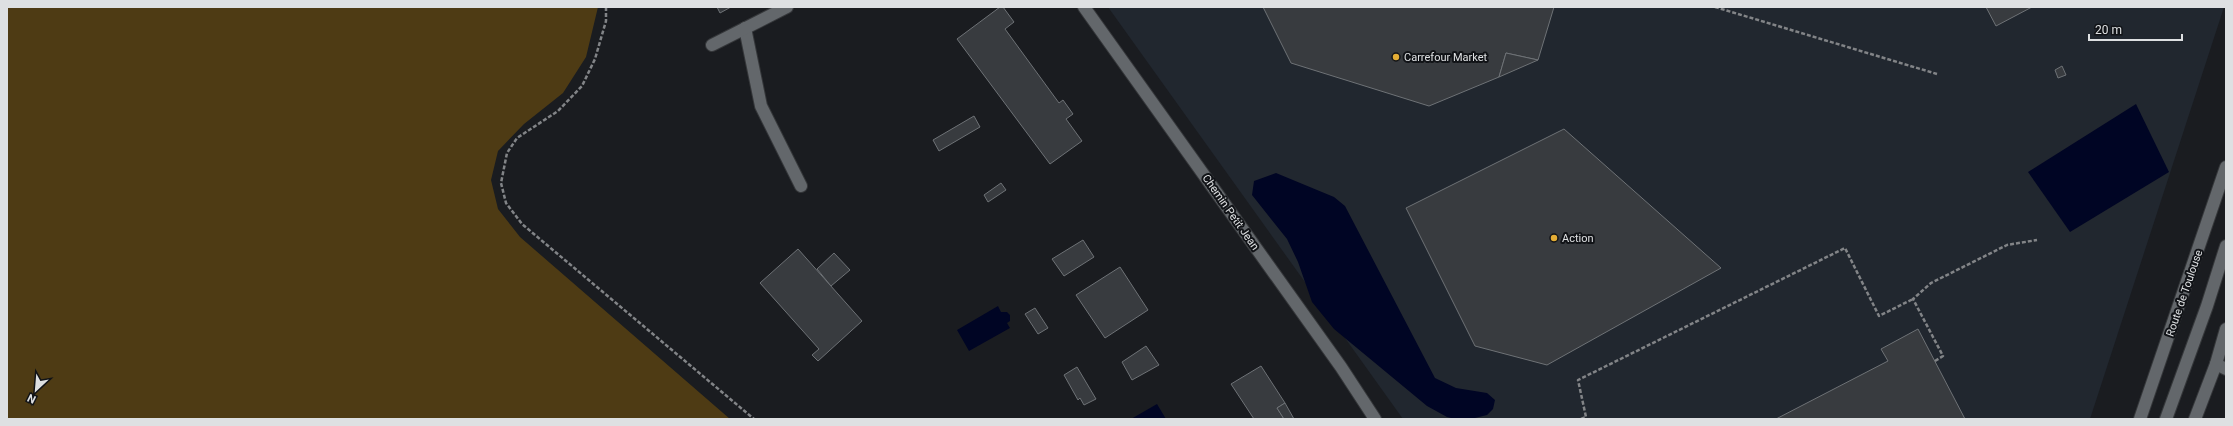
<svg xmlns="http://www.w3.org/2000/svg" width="2233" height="426" font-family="Roboto,sans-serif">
<rect width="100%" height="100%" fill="#1a1c20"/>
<polygon fill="#21272f" points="1108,7 2224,7 2090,419 1403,419"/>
<polygon fill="#4e3b14" points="7,7 598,7 586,57 563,93 524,124 498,151 491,180 498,209 520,237 730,419 7,419"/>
<g fill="#000524">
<polygon points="2136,104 2169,172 2070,232 2028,172"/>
<polygon points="1276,173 1334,197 1345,206 1435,378 1456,388 1487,393 1495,400 1493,409 1487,415 1471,419 1455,419 1447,417 1427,406 1334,329 1312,302 1298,262 1287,239 1252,195 1254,181"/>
<polygon points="998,306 1001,312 1007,312 1010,315 1010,321 1007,323 1010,328 969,351 957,330"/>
<polygon points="1157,404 1166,419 1131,419"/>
</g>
<g fill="#383b3f" stroke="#6e7276">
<polygon points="717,7 731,7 720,13"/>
<polygon points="1000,7 1003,7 1014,22 1005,29 1059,103 1063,100 1073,114 1066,119 1082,141 1050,164 957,39"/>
<polygon points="1263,7 1554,7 1538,60 1506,53 1499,77 1429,106 1291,63"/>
<polygon points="1986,7 2032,7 1996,26"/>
<polygon points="1506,53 1538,60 1499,77"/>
<polygon points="2062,66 2066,75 2058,78 2055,70"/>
<polygon points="974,116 980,127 939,151 933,140"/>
<polygon points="1564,129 1721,268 1547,365 1475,346 1406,208"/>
<polygon points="1001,183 1006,190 988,202 984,195"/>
<polygon points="1083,240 1094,257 1064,276 1052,259"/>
<polygon points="798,249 862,321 818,361 812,355 819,349 760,283"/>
<polygon points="834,253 850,270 831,286 817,269"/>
<polygon points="1120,267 1148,310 1105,338 1076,295"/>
<polygon points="1035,308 1048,328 1038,334 1025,314"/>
<polygon points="1918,329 1965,419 1776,419 1888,361 1881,349"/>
<polygon points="1146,346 1159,365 1132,380 1122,362"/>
<polygon points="1261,366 1285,403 1277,408 1284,419 1254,419 1231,384"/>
<polygon points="1077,367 1096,399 1084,405 1080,398 1078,400 1064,375"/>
<polygon points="1285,403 1294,419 1284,419 1277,408"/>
</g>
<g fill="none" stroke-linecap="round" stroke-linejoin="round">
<g stroke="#35373a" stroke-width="14">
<g id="lane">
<polyline points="745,28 761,106 801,186"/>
<polyline points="2216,364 2226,369"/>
<polyline points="2166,419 2207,306 2226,246"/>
</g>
</g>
<g stroke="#35373a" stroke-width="14">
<g id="street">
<polyline points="1084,7 1341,367 1375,419"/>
<polyline points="712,45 787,7"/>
</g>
</g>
<g stroke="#35373a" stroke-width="14">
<g id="secondary">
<polyline points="2140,419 2226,167"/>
<polyline points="2195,419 2216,364 2226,329"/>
</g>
</g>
<g stroke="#828487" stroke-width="2.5" stroke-dasharray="4 2" stroke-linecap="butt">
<polyline points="606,7 606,21 595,59 582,86 558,111 517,138 507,153 501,183 506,203 522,224 754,419"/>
<polyline points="1715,7 1937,74"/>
<polyline points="1935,361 1943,356 1913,299 1931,283 2007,245 2037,240"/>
<polyline points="1581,419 1586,417 1578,380 1845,248 1879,316 1913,299"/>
</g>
<use href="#lane" stroke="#63676b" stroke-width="12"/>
<use href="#street" stroke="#63676b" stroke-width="12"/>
<use href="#secondary" stroke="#63676b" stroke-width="12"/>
</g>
<g fill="#e4ad35" stroke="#111317" stroke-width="1.5">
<circle cx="1396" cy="57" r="4"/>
<circle cx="1554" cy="238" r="4"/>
</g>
<g text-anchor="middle" stroke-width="4" stroke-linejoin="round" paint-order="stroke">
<g font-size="11" fill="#dee0e2" stroke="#111317" text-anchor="start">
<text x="1404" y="61">Carrefour Market</text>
<text x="1562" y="242">Action</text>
</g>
<g font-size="11" fill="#dee0e2" stroke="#111317">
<text transform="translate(1231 212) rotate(55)" y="4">Chemin Petit Jean</text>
<text transform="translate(2184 293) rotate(-71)" y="4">Route de Toulouse</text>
</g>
</g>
<rect width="2233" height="426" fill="none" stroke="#dee0e2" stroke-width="16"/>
<g transform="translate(36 390) rotate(206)" stroke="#111317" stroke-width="3" paint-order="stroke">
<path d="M0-3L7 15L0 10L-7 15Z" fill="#dee0e2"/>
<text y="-6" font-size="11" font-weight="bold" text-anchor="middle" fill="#dee0e2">N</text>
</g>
<path d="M2089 34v6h93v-6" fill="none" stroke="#dee0e2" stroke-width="2"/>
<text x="2095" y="34" font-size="12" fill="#dee0e2" stroke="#111317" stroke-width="3" paint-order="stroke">20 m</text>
</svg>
